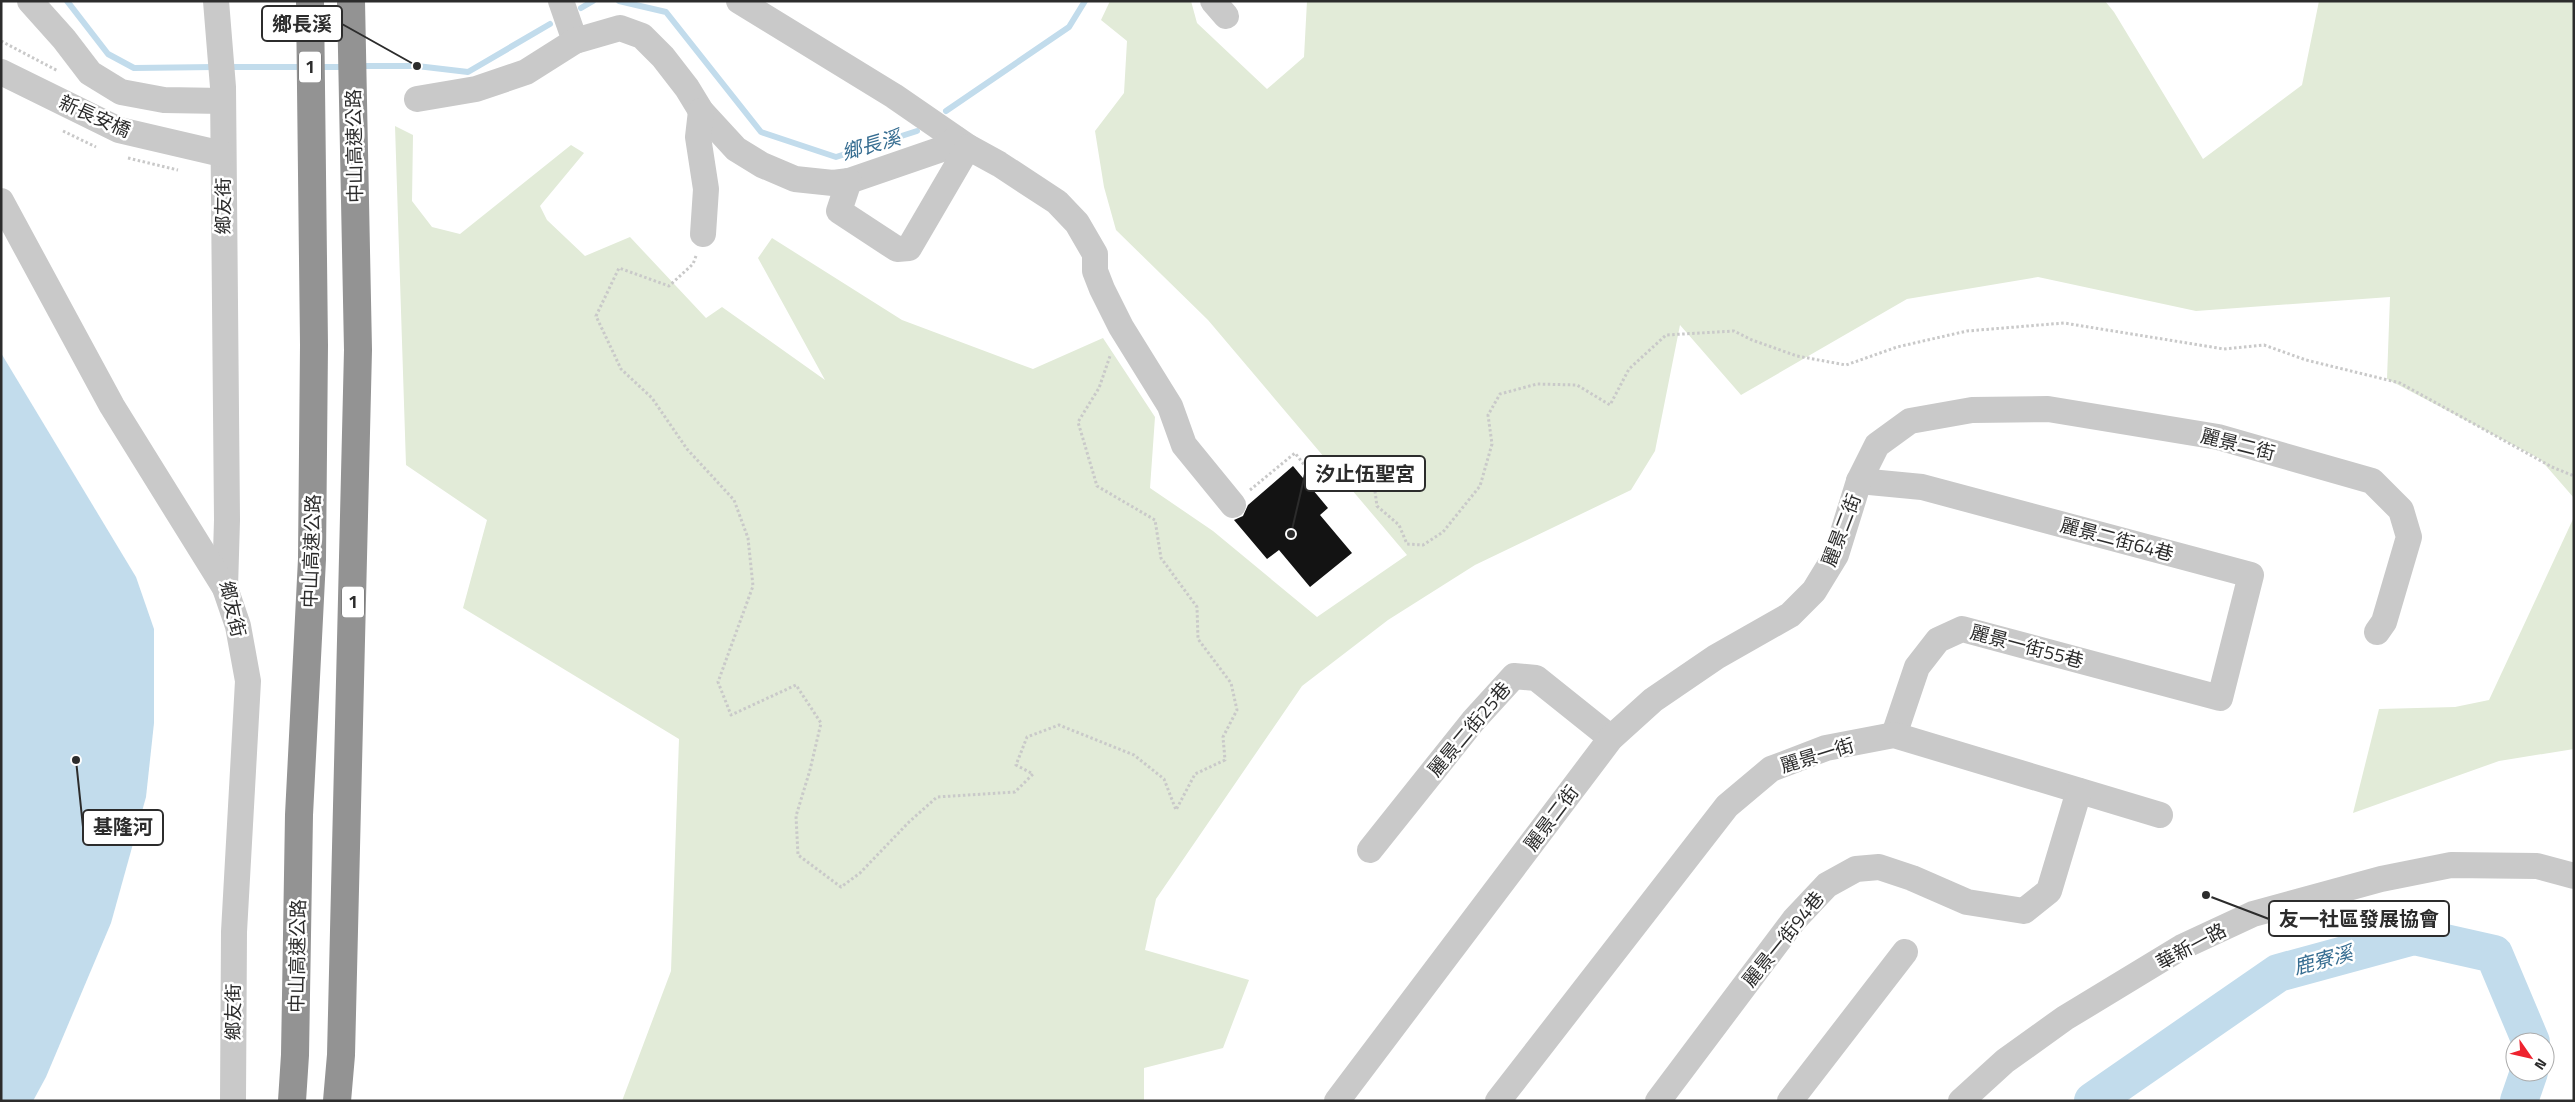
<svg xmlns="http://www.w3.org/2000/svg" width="2575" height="1102" font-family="'Titillium Web','Noto Sans TC',sans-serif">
<rect width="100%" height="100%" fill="#fff"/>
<g fill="#e2ebd8">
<polygon points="1110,1 1191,1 1197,23 1267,89 1304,57 1307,1 2105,1 2114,12 2203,159 2302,85 2319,1 2574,1 2574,498 2540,459 2387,379 2390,297 2196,311 2038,277 1907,299 1741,395 1680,325 1655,451 1631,490 1475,565 1388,620 1302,686 1156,899 1145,950 1249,980 1223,1048 1144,1068 1144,1101 622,1101 671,971 679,739 463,608 487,520 406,465 395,126 413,135 412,201 432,227 460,234 571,145 584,153 540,206 547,220 585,256 630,237 706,318 722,307 825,380 758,258 772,238 902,320 1033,369 1103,338 1155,417 1150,488 1213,531 1317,617 1407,555 1208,320 1116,230 1104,187 1095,131 1124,93 1127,41 1101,20"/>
<polygon points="2574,517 2574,749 2499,761 2353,813 2379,709 2455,707 2489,700"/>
</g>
<polygon fill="#c2dcec" points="1,353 136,577 154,629 154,723 146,797 111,923 46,1077 33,1101 1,1101"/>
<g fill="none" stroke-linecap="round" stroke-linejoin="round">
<g stroke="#c2dcec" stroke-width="6">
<polyline points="67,1 108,54 134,68 215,67"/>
<polyline points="619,1 666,12 761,132 836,157 917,131"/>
<polyline points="581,8 593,1"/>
<polyline points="357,66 417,66 468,72 550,24"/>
<polyline points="227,67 305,67"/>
<polyline points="317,67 345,67"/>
<polyline points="946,111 1069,27 1085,1"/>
</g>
<g stroke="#c2dcec" stroke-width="38">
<polyline points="2093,1101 2278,973 2414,936 2494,954 2531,1042"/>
<polyline points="2519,1101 2529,1072"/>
</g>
</g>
<polygon fill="#131313" points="1293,466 1328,508 1320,515 1352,553 1310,587 1279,550 1267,559 1234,520 1243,516 1248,505"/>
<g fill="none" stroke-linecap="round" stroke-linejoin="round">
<g stroke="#c9c9c9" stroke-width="3" stroke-dasharray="2.5 2.5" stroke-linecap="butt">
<polyline points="1,41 58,71"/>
<polyline points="63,131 96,147"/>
<polyline points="128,158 178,170"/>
<polyline points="696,256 693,264 669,286 619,268 596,316 621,369 652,398 687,449 734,500 748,538 753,586 718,682 731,715 796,685 821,723 810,770 796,816 798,855 841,887 860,873 909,822 937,797 1015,792 1033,774 1016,765 1027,737 1059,725 1134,755 1164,779 1176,810 1195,774 1225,760 1223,737 1237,710 1231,683 1198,639 1197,607 1161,558 1155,520 1097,486 1078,422 1099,388 1110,356"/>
<polyline points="1250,490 1295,453 1320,485 1345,483 1374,484 1377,506 1399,525 1407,544 1423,545 1443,532 1480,486 1492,444 1488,415 1500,394 1537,384 1577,385 1610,405 1629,369 1666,335 1734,331 1752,340 1797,356 1846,365 1897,347 1967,331 2064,323 2224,349 2264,345 2306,360 2400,383 2552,467 2574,476"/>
</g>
<g stroke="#c9c9c9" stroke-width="26">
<polyline points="30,1 64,39 90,73 121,92 164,100 223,101"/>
<polyline points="216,1 223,87 227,520 225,588 238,626 248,681 234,932 233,1101"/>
<polyline points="561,1 575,41"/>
<polyline points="739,1 894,96 968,147 999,164 1057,202 1077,223 1095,254 1095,271 1102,289 1121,327 1170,406 1184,445 1233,505"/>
<polyline points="1213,1 1226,16"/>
<polyline points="1,72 119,130 222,154"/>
<polyline points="417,99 476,89 526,72 575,41 620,28 642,36 663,57 687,88 701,111 736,149 762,165 795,179 833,183 849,181 942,149 956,139"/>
<polyline points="701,111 698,137 706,189 703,234"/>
<polyline points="849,181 839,211 897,249 909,248 968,147"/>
<polyline points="1,201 112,406 225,588"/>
<polyline points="1859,481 1922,487 2251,575 2220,698 1962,629 1938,640 1917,667 1894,735"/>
<polyline points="1370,850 1473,721 1514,676 1536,678 1611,738"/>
<polyline points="1337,1101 1611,738 1653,700 1716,657 1790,615 1814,591 1836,555 1859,481 1877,445 1910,421 1972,410 2048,409 2218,437 2372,481 2401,510 2409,537 2384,622 2377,632"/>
<polyline points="1498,1101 1727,806 1771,769 1826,748 1894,735 2160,815"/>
<polyline points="1658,1101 1794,920 1827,885 1856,869 1879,867 1912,878 1967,902 2024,911 2049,891 2079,791"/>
<polyline points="1790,1101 1905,952"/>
<polyline points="1961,1101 2005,1061 2065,1018 2182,947 2253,914 2381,879 2451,865 2537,866 2574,876"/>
</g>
<g stroke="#939393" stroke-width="28">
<polyline points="292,1101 295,1055 299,815 312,559 314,345 310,1"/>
<polyline points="337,1101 341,1055 358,350 351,1"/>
</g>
</g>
<g text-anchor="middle" stroke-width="5" stroke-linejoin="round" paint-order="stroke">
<g fill="#fff" stroke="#6b6b6b" stroke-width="1">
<rect x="299" y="51.5" width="22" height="31" rx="4"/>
<rect x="342" y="586.5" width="22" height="31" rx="4"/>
</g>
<g font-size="18" font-weight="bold" fill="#2c2c2c">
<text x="310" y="73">1</text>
<text x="353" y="608">1</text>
</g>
<g font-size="19" fill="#2c2c2c" stroke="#fff">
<text transform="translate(95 116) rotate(24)" y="7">新長安橋</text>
<text transform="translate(354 146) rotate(-91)" y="7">中山高速公路</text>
<text transform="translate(223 206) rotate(-90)" y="7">鄉友街</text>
<text transform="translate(2238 444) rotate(14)" y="7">麗景二街</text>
<text transform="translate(1841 530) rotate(-69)" y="7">麗景二街</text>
<text transform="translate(2117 539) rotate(15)" y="7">麗景二街64巷</text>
<text transform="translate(311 551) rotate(-88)" y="7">中山高速公路</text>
<text transform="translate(233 609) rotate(77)" y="7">鄉友街</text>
<text transform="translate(2027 646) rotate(15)" y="7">麗景一街55巷</text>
<text transform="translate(1469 729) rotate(-50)" y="7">麗景二街25巷</text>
<text transform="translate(1817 755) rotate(-17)" y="7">麗景一街</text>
<text transform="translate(1551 818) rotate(-53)" y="7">麗景二街</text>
<text transform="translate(1783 939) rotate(-51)" y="7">麗景一街94巷</text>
<text transform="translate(2191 946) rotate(-28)" y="7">華新一路</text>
<text transform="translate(297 956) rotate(-89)" y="7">中山高速公路</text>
<text transform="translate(233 1012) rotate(-90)" y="7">鄉友街</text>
</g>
<g font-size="20" font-style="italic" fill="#366d91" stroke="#fff">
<text transform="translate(871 145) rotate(-16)" y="7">鄉長溪</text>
<text transform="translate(2323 960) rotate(-15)" y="7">鹿寮溪</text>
</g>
</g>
<path fill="none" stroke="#2c2c2c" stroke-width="2" d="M417 66L342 24M1291 534L1305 474M76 760L83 827M2206 895L2269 919"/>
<g fill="#2c2c2c" stroke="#fff" stroke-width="2">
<circle cx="417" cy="66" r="5"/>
<circle cx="1291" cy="534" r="5"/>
<circle cx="76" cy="760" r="5"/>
<circle cx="2206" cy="895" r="5"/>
</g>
<g fill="#fff" stroke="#2c2c2c" stroke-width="2">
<rect x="262" y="6" width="80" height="35" rx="5"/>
<rect x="1305" y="456" width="120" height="35" rx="5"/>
<rect x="83" y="810" width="80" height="35" rx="5"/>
<rect x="2269" y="901" width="180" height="35" rx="5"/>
</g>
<g font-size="20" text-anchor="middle" font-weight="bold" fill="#2c2c2c">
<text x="302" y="31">鄉長溪</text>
<text x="1365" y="481">汐止伍聖宮</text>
<text x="123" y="834">基隆河</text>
<text x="2359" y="926">友一社區發展協會</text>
</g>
<rect width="2575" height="1102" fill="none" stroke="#2c2c2c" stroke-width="5"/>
<g transform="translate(2530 1057) rotate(124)"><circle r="24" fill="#ffffff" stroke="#ababab"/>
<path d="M0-4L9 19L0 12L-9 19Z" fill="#ee232f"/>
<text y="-8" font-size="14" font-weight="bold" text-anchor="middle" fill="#2c2c2c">N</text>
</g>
</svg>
